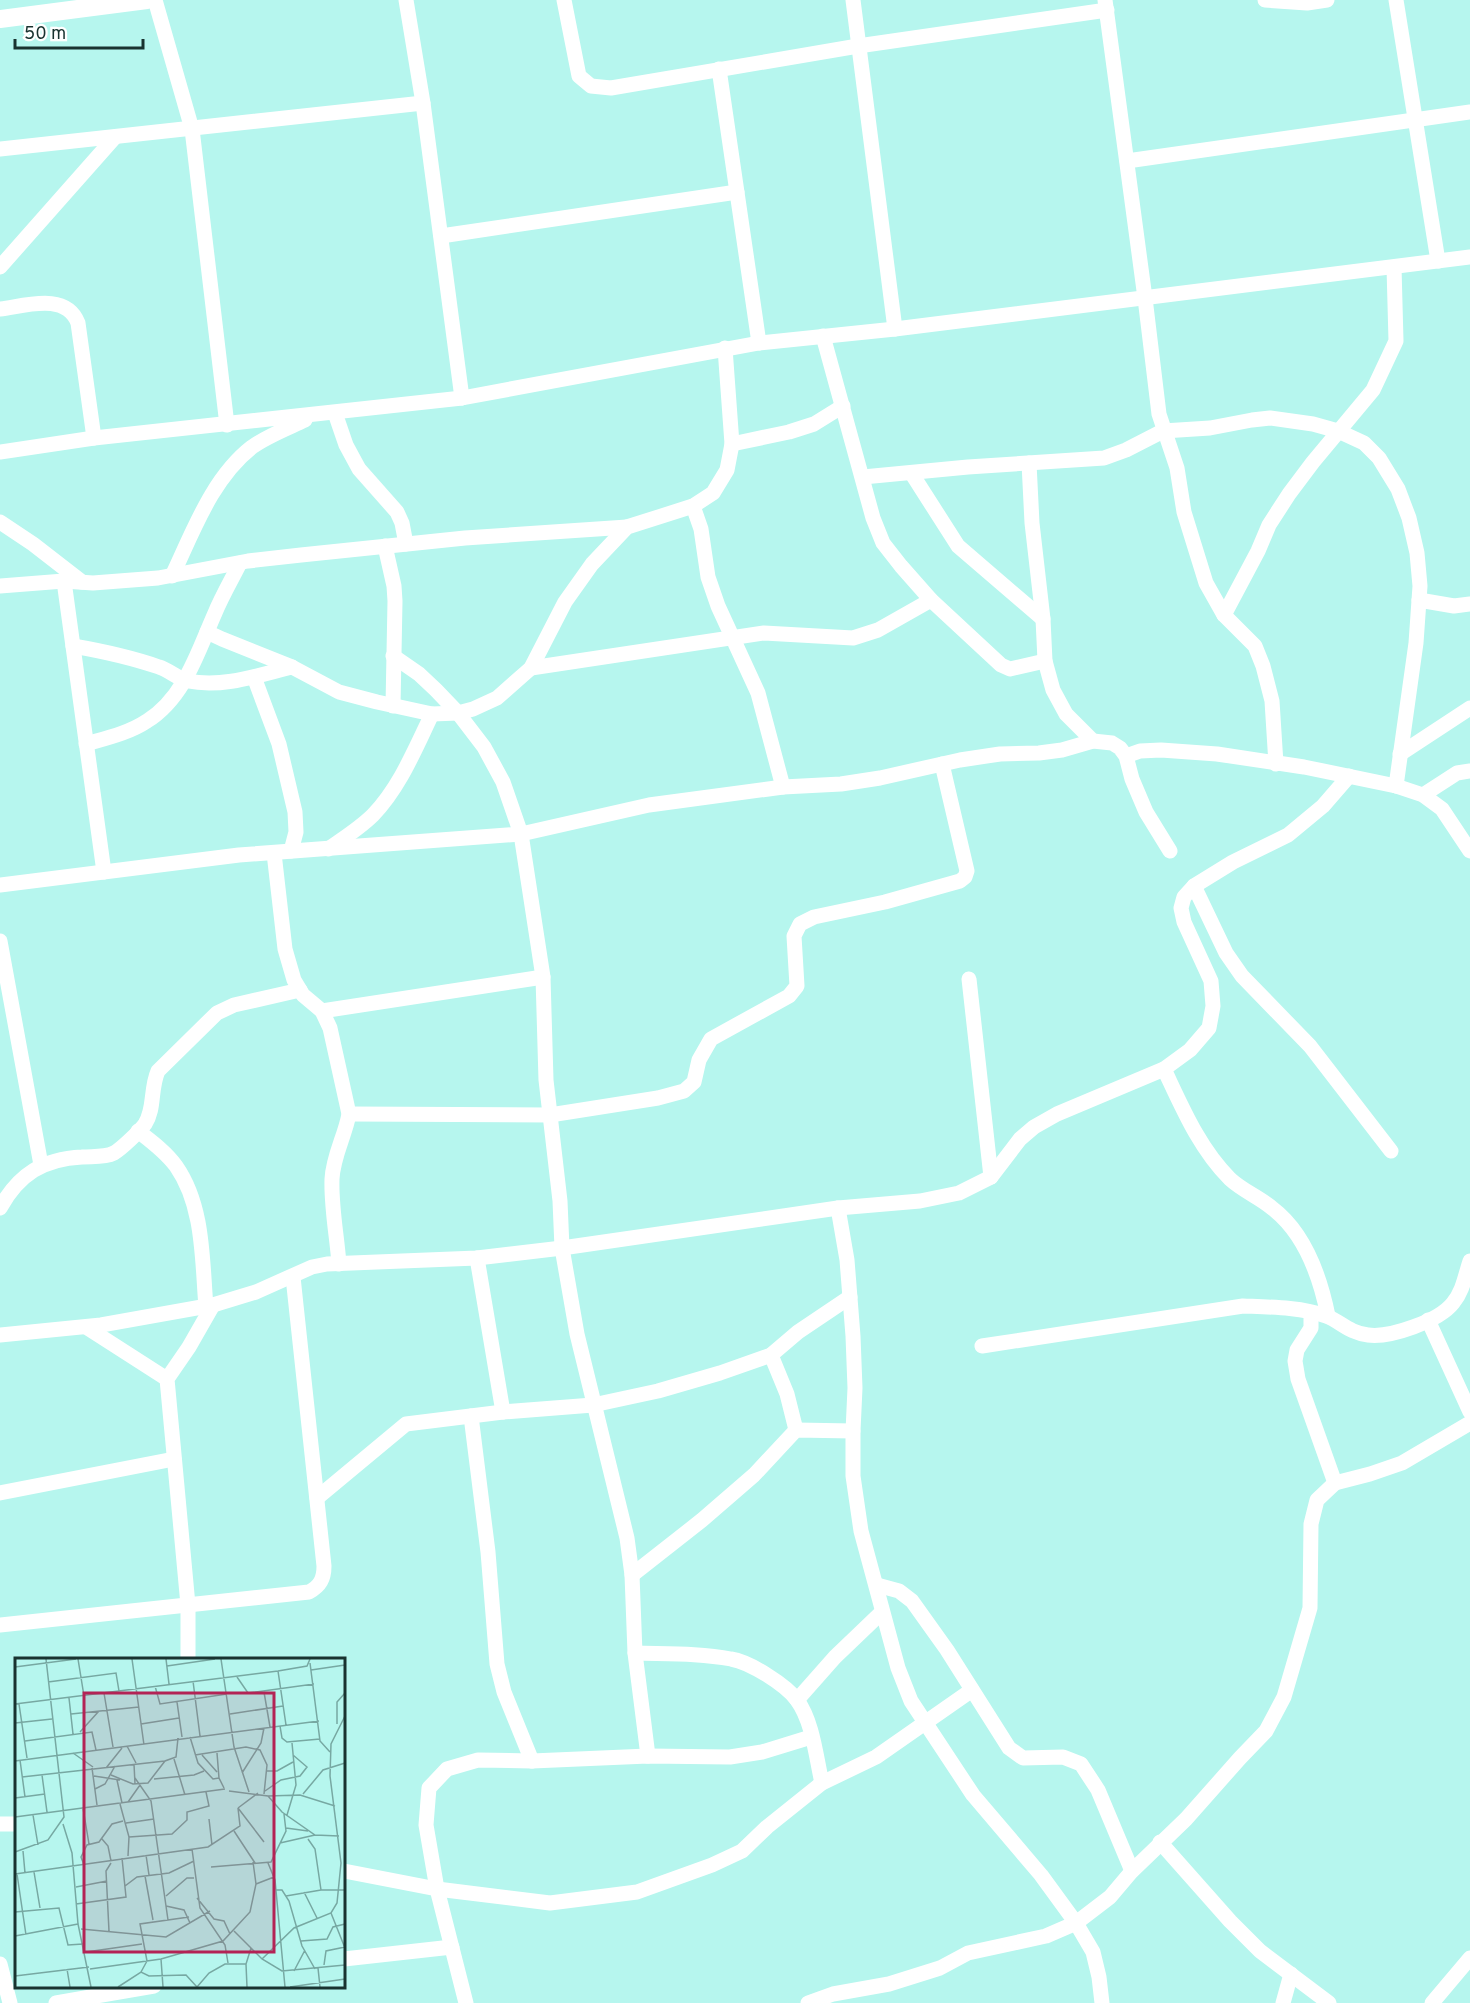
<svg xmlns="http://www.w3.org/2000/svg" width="1470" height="2003" font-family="Overpass,sans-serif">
<rect width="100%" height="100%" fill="#b6f6ee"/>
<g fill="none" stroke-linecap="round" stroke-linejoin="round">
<g stroke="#fff" stroke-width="15">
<polyline points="155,0 192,129 227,425"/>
<polyline points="406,0 423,103 462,398"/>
<polyline points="564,0 579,76 591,86 611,88 858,46 1107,10"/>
<polyline points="853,0 895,329"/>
<polyline points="1105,0 1145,298 1159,414 1177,468 1184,512 1206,583 1224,615 1255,646 1263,666 1272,701 1276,764"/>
<polyline points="1265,0 1307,3 1327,0"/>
<polyline points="1396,0 1438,261"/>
<polyline points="719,69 759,343"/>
<polyline points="0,149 423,103"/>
<polyline points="1127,161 1470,112"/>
<polyline points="441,236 737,192"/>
<polyline points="0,267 115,137"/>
<path d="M 0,309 C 25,306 66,292 78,323 L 94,438"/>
<polyline points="823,336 873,518 883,543 901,566 931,600 1001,665 1010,669 1045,661"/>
<polyline points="335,413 346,445 359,469 397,512 402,523 406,544"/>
<polyline points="732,444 789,432 814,424 843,406"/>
<polyline points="0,452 94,438 462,398 759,343 895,329 1470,257"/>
<polyline points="1029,463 1032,523 1043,619 1045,661 1053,690 1066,714 1093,741"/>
<polyline points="912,474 958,546 1043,619"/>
<polyline points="863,477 968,467 1104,458 1126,450 1163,431 1210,428 1252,420 1270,418 1313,424 1338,431 1364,443 1379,458 1398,489 1409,518 1417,553 1420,586 1416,643 1396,786"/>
<polyline points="693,506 701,529 708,577 718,606 758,693 783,787"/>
<polyline points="0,522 33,544 82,582"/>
<polyline points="385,546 394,586 395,601 393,706"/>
<path d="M 172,576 C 193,532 212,478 252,447 C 267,436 288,428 305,420"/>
<polyline points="64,581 104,872"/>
<polyline points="0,586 64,581 93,583 158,578 248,561 301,555 465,538 627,527"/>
<polyline points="1419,600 1454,606 1470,604"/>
<polyline points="1224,615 1258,551 1269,525 1289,494 1313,462 1373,390 1396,341 1394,267"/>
<polyline points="207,632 222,639 292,667 339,692 377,702 432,714 458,713 473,709 497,698 531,668 565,602 592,564 627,527 693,506 713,493 727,470 732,444 725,348"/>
<path d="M 73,646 C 102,651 130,657 159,667 C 169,670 178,679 188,681 C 223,688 259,675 292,667"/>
<polyline points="393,656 419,674 436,690 458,713 484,747 503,782 521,834 543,977 546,1080 560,1201 562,1248 577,1334 627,1538 632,1575 635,1653 648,1756"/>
<polyline points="531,668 764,633 853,638 878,630 931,600"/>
<polyline points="254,677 279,744 295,812 296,832 291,851"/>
<path d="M 86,744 C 107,738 129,733 147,721 C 185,697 198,651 215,613 C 222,596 232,579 240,563"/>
<polyline points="1400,754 1470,708"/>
<polyline points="1126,756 1140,751 1161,750 1217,754 1304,767 1396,786 1423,795 1442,809 1470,851"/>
<polyline points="1423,795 1457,773 1470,771"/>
<path d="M 328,849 C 344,838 360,828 373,815 C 400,787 415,749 432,714"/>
<path d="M 274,853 L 285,949 L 294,980 L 303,995 L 322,1011 L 330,1028 L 349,1114 C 345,1136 333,1156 332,1179 C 331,1207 337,1236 339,1264"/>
<polyline points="0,885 239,855 521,834 649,805 783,787 841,784 880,778 960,760 1000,754 1039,753 1062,750 1093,741 1112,743 1120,748 1126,756 1132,779 1146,812 1170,851"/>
<polyline points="1194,886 1226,953 1242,976 1310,1046 1391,1151"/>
<polyline points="0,941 41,1165"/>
<polyline points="969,979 991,1177"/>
<polyline points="322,1011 543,977"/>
<path d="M 1164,1069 C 1182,1107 1199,1148 1230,1179 C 1243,1191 1259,1197 1272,1208 C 1305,1233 1320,1276 1328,1316"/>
<polyline points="349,1114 550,1115 658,1098 684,1091 694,1082 699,1060 711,1039 789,996 797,986 794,936 800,924 814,917 885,902 960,881 965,877 967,871 942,764"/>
<path d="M 138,1131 C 151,1141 166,1152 176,1166 C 204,1206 202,1260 206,1307"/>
<path d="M 0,1208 C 19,1174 43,1159 82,1157 C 92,1156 104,1158 114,1153 C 121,1149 140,1131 145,1124 C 155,1109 150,1089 158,1071 L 217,1013 L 234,1005 L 300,990"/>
<polyline points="838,1208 847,1260 853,1336 855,1388 853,1431 853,1476 861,1531 898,1668 911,1701 973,1795 1041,1875 1076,1923 1093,1952 1099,1977 1102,2003"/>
<polyline points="477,1258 503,1412"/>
<polyline points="1311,1313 1311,1328 1297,1350 1295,1361 1298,1379 1335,1483"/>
<polyline points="1428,1320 1470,1412"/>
<polyline points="86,1327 167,1379"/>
<polyline points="0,1335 101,1325 213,1305 256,1292 312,1267 327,1264 477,1258 562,1248 838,1208 920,1201 959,1193 991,1177 1020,1139 1034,1127 1057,1114 1164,1069 1190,1050 1209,1028 1213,1006 1211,981 1184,922 1181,908 1184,897 1194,886 1233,862 1288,835 1323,806 1349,776"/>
<path d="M 982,1346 L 1243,1306 C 1270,1307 1301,1307 1326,1316 C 1340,1321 1349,1333 1368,1335 C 1390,1338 1439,1321 1453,1303 C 1463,1291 1465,1276 1470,1261"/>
<polyline points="771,1355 787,1394 796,1430"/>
<polyline points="471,1416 488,1552 497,1664 504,1692 532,1761"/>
<polyline points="0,1493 174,1459"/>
<polyline points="317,1498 406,1424 503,1412 593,1405 658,1391 720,1373 771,1355 798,1332 850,1297"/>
<polyline points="632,1575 702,1520 754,1475 796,1430 853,1431"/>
<polyline points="877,1585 899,1591 912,1601 947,1650 1009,1748 1023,1758 1063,1757 1081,1764 1098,1790 1132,1871"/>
<path d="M 0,1625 L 309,1592 C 320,1586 324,1579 324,1566 L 293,1277"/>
<path d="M 635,1653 C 667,1654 700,1653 731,1659 C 750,1662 786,1685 797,1700 C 813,1722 816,1757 822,1783"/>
<polyline points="188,1660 188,1605 167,1379 189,1347 213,1305"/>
<polyline points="797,1700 835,1657 882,1612"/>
<polyline points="0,1824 16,1824"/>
<polyline points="1160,1842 1230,1921 1260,1951 1329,2003"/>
<polyline points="344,1871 437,1889 550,1903 637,1892 712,1865 742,1851 767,1827 822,1783 876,1757 972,1690"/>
<polyline points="344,1959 452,1947"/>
<polyline points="0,1964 10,2003"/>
<polyline points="56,2003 154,1986"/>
<polyline points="466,2003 437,1889 426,1825 429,1788 447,1769 478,1760 532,1761 648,1756 730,1757 762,1752 811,1737"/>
<polyline points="808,2003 833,1994 889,1984 940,1968 968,1953 1046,1936 1076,1923 1110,1897 1132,1871 1186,1819 1240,1758 1266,1731 1284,1697 1310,1608 1311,1524 1317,1500 1335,1483 1370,1474 1402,1463 1470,1423"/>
<polyline points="1283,2003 1291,1974"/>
<polyline points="1432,2003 1470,1958"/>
</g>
<polyline stroke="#fff" stroke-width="18" points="0,19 147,0"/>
</g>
<g transform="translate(15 1658)">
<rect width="330" height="330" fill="#b6f6ee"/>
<path fill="none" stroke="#77a8a2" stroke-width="1.5" d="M 63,1 L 69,38M 117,1 L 129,87M 151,1 L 154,26M 206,1 L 219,89 L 234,134M 295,5 L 305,83 L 315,94M 152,8 L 200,1M 0,9 L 61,1M 296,12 L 330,7M 263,13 L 271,67M 222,19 L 233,35 L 299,26M 178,23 L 185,78M 33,24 L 101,15 L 104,33M 140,28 L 145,46 L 212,36M 249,34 L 255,69M 89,35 L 98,89M 54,40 L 58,76M 162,44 L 167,79M 0,46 L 263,13 L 292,8 L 295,1M 4,46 L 12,100M 56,56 L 124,49M 215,56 L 268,48M 0,65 L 37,61M 126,66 L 164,60M 322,66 L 322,44 L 330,35M 265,68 L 267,80 L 272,84 L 305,81M 65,74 L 84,53M 175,79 L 183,105 L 198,121 L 204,120M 10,83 L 77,74 L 81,92M 112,88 L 121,105M 58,95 L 78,109M 202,95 L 204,120 L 209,130M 180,97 L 231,89 L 245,92 L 252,107 L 249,136M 187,97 L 202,114M 159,101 L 170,137M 5,102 L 10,139M 0,103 L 304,63M 119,106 L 120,126M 77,110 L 82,147M 91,110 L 107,90M 252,113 L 262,113 L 278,104M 227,115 L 246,85 L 249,70M 27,117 L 32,154M 96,117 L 118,126 L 133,125 L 150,103 L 161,99 L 163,80M 79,118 L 105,122M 7,119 L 150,103M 120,120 L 136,143 L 153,262M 139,121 L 179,117 L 189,113M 102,122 L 107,145M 80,131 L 90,126 L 100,108M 214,133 L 253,138 L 267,154 L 300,177 L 324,178M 250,133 L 266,122 L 285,118 L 292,109 L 278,97M 288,136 L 308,112 L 330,105M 253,138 L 285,137 L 320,148M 0,140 L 30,136M 113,144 L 125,127M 105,146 L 114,179 L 113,198M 68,150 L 74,186M 223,150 L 249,184M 223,150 L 243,135M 18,157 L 23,187M 272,157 L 281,127 L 277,85M 0,159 L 210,131M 194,161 L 197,187M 111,165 L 139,161M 48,166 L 57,195 L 63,266 L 76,329M 271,170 L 293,173M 219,173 L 240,205M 114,179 L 157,176 L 172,162 L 172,154 L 194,148 L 191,134M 87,181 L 93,188 L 96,203M 293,181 L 300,191 L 306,232M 265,185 L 300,177M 177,191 L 185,250 L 210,287 L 213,305M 8,193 L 10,215M 0,194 L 33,182 L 49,159 L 31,1M 131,197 L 134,217M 253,205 L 260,222 L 270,329M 69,207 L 66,199 L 72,187 L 84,184 L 97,166 L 108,163M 196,209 L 256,204 L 271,173 L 269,156M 19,214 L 25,250M 0,216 L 193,189 L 225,168 L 223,150M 2,216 L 11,277M 130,218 L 138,262M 241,226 L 259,219M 110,228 L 122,219 L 154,215 L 179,203M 61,229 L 92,223M 261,232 L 267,232 L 274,243 L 287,288 L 300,311M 289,234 L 302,260M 151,238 L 172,220 L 179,220M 271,238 L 306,232 L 330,232M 182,240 L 199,261 L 209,263 L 215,276M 61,246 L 111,239 L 107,200M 151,248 L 169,252 L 175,265M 0,254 L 44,250 L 53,287 L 68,286M 316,255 L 330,290M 66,271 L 151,279 L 195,253M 94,273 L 91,213 L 96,205M 219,273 L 247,301 L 267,313 L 330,307M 0,278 L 63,266M 286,283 L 312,281 L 318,269 L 330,266M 71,294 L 127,286M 146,301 L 148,329M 247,301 L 279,270 L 316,255 L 322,245 L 326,205 L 315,118 L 316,86 L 330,58M 309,307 L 311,293 L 330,289M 303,310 L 305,329M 52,311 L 55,329M 75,311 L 146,301 L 208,283 L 235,254 L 241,226 L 238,204M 279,313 L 290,292M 126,314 L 132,303 L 125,266 L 174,259M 0,318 L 74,309M 103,329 L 126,314 L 134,318 L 171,317 L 182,329M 182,329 L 194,315 L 210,306 L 231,306M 232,329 L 231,306 L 236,290M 275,329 L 330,321"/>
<path fill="#b32355" fill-opacity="0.15" stroke="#b32355" stroke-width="3" d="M 69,35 L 259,35 L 259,294 L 69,294 Z"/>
<rect width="330" height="330" fill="none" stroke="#193330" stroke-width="3"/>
</g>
<path d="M15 39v9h128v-9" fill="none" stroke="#193330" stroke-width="3"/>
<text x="24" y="39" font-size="18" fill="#193330" stroke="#ffffff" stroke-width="4.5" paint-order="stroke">50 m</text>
</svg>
